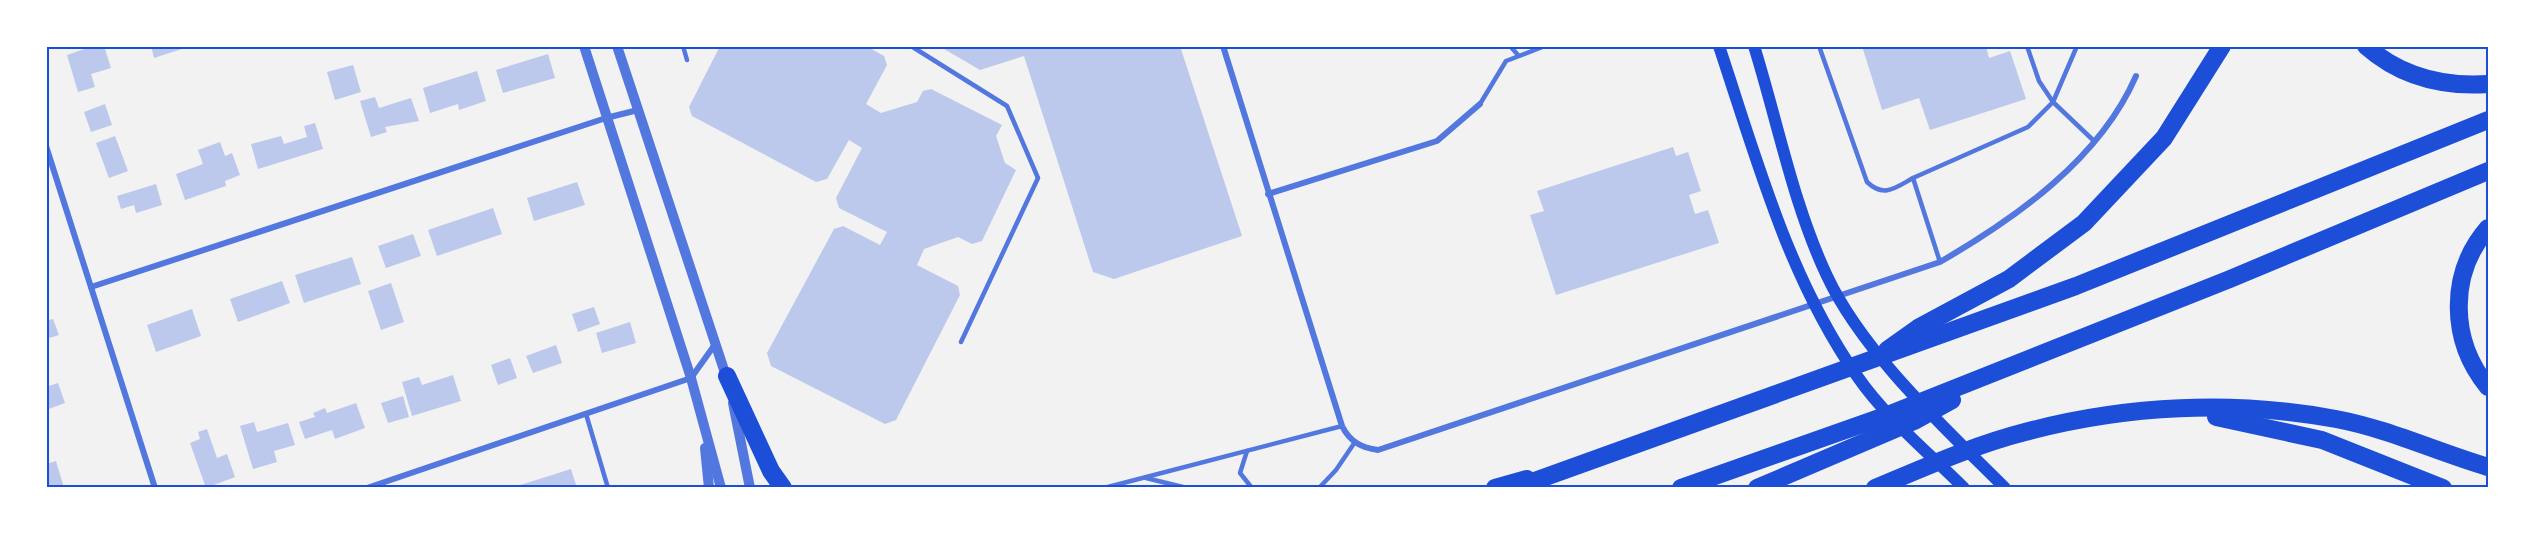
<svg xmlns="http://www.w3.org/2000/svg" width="2535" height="534" font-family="Ubuntu,sans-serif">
<rect width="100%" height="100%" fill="#f2f2f2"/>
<g fill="#bdc9ec">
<polygon points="93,46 104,46 111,68 91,74 95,87 78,92 67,55"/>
<polygon points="151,46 188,46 188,47 154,58"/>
<polygon points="720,46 866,46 884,56 887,65 866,104 881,113 917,102 923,91 931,89 1002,125 996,136 1005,163 1016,170 982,241 972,244 958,237 924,249 917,265 958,286 960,295 896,420 885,424 771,366 767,353 834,229 843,226 880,245 887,232 839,208 836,198 862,148 849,140 827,179 816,182 692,116 689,107"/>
<polygon points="939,46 1180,46 1242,236 1114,279 1093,272 1024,56 980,70"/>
<polygon points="1862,46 1986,46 1989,58 2010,51 2026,99 1930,130 1919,98 1882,110"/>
<polygon points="548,54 555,78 503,93 496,70"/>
<polygon points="353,65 361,92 335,100 327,72"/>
<polygon points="477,71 486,101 459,110 458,104 430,113 423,88"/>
<polygon points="375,97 379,108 411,98 419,121 385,127 387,132 371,137 360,101"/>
<polygon points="105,104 112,125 91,132 84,112"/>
<polygon points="315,123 323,149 258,169 251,144 281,136 284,144 307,137 304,126"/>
<polygon points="115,136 128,171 109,178 96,143"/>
<polygon points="220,142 225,156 232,153 240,175 225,181 226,186 185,200 176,174 203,164 198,150"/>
<polygon points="1673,147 1676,156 1688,152 1701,191 1689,195 1695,214 1708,210 1719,243 1556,295 1530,215 1544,211 1537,191"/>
<polygon points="577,182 585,205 534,221 527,198"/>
<polygon points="156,184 162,205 136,213 134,205 121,209 117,196"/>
<polygon points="493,208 502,234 437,256 428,230"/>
<polygon points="413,234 421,256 386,268 378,246"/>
<polygon points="352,257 361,284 304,303 295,275"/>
<polygon points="282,281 290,303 238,322 230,299"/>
<polygon points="391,283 404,322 381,330 368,291"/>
<polygon points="594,307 600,324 578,332 572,314"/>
<polygon points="192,309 201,336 156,352 147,325"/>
<polygon points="53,319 59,335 46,339 46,321"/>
<polygon points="630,322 636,343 602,353 596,333"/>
<polygon points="556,345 562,363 533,373 526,356"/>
<polygon points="510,358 517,378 498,385 491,365"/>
<polygon points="453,375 461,401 412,416 402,382 419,377 422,385"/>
<polygon points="58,383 65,403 46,410 46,387"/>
<polygon points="403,396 409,417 388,423 381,403"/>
<polygon points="356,403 365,428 335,439 332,430 305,439 299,422 315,417 313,413 325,408 327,413"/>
<polygon points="254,422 257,432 288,423 295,445 274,451 277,462 253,469 240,426"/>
<polygon points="207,429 217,458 227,454 235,477 206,488 190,443 200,439 198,432"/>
<polygon points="56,461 64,488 46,488 46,464"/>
<polygon points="571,469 577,488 514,488 514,487"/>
</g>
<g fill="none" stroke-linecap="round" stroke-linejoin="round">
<g stroke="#5277de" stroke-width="4.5">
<polyline points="683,46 687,60"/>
<polyline points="911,46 1007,106 1038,178 961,342"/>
<polyline points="1510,46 1518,55"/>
<path d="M 1819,46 L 1867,182 C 1884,198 1895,188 1913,178"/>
<polyline points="2027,46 2039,81 2053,102"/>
<polyline points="2053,102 2077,46"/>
<polyline points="1480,104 1506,61 1545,46"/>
<polyline points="1940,262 1913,178 2028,127 2053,102 2093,140"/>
<polyline points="586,414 608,488"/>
<polyline points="1247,451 1240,473 1252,488"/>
<polyline points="1146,478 1187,488"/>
<polyline points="1104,488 1342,426"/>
<polyline points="1319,488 1336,470 1355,442"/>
</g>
<g stroke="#5277de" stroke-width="6">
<path d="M 1223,46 L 1342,426 C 1350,442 1362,448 1378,450 L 1940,262 C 2016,218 2100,159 2136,76"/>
<polyline points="46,146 155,488"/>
<polyline points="1268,194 1437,141 1480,104"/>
<polyline points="91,287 606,118 638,110"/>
<polyline points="367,488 691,378 716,343"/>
</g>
<g stroke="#5277de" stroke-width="10">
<polyline points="584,46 691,378 721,488"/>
<polyline points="617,46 728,382"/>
<polyline points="733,403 750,488"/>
<polyline points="705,448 709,488"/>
</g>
<g stroke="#1d4ed8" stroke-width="12">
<path d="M 1719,46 C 1757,160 1788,277 1857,376 C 1886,418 1928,452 1964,488"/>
<path d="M 1754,46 C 1778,123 1793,204 1827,276 C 1863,353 1945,428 2005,488"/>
</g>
<g stroke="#1d4ed8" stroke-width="18">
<path d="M 2366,46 C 2401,77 2443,87 2488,84"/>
<path d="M 2488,228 C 2448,274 2450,341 2488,387"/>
<polyline points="1887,350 1918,328 2009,279 2084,223 2164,138 2222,46"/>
<polyline points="727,376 771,471 783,488"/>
<polyline points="2216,417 2322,440 2443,488"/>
<polyline points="1495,488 1527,479"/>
<polyline points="1515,488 2076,286 2488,120"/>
<polyline points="1681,488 1885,416 2230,279 2488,171"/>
<polyline points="1757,488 1914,421 1952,400"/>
<path d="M 1875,488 C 1923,468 1974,445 2025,432 C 2126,405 2233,400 2336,419 C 2389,429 2437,452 2488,467"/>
</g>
</g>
<rect width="2535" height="534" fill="none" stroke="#ffffff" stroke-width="96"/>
<rect x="48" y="48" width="2439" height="438" fill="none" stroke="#1d4ed8" stroke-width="2"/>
</svg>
